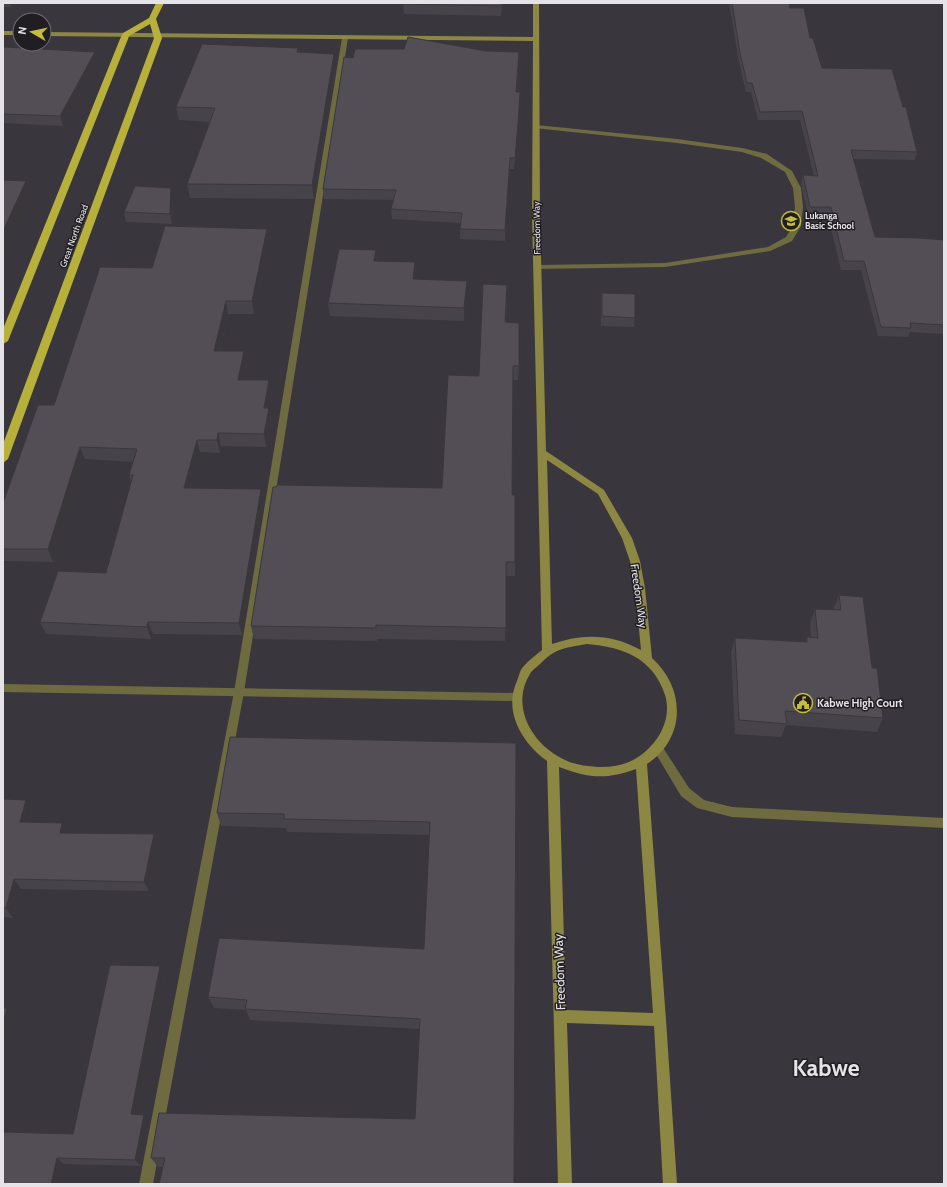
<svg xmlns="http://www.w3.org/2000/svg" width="947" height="1187" font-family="Cabin,sans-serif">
<rect width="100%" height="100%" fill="#3a363d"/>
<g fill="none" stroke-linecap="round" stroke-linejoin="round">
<g fill="#6e6b41" fill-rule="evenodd">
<polygon points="345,36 348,38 244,692 153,1184 139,1184 234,692 342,38"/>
<polygon points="536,125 677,139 742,148 767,154 792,171 801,188 803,207 801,226 792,241 770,251 665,267 534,269 533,267 537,265 665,263 768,247 786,237 793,226 795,207 793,188 785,172 761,158 742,152 677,143 534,128 534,126"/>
<polygon points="658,744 662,746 689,788 704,800 732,807 944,818 944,828 732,817 697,808 681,796 653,749 654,746"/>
</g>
<polygon fill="#6e6b41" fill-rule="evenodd" points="3,684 517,693 521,694 522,697 521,700 517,701 3,692"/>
<g fill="#8c8742" fill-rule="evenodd">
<path d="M 533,3 L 539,3 L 540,216 L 546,451 L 604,490 L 632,538 L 640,561 L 645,588 L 652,658 C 686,689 686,738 647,764 L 666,1020 L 677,1184 L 663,1184 L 654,1026 L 567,1023 L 572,1184 L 558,1184 L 547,761 C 522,743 503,711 517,681 C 519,676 520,670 523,667 C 529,660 536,655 542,650 L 532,216 L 533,41 L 44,36 L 44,32 L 533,37 ZM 547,460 L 598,494 L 622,538 L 630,561 L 635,588 L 641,650 C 612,634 583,633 552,644 ZM 587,644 C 623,647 653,658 665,695 C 671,714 663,734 650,747 C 636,762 618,768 598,767 C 586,766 574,765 563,759 C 532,744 510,706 530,674 C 532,670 537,667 541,663 C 545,659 549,655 555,652 C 565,647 576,646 587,644 ZM 559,767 C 588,778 606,780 636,769 L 653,1013 L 566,1010 Z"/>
<rect x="3" y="31" width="17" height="4"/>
</g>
<polygon fill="#b7b03b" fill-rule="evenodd" points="156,3 164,3 156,19 162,38 8,459 3,463 3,444 154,38 150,24 129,36 128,39 8,341 3,344 3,329 120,39 123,33 149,18"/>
</g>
<g fill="#47434a">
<polygon points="3,3 13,3 11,7 3,7"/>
<polygon points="403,3 504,3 501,16 404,14"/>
<polygon points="729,3 789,3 790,8 810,38 822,68 917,152 915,160 853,159 875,237 944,240 944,334 910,332 908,337 878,336 861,270 841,270 828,216 808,215 801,184 803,175 814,176 800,120 758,120 751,92 746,92 739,62"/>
<polygon points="3,47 98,61 63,126 3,123"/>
<polygon points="298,48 299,52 336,67 314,199 190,198 187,184 210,122 179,120 176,107"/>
<polygon points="353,58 519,62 517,92 518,134 514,169 510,169 505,241 460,239 460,223 392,219 391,209 393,200 324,199 323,189"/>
<polygon points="173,197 172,224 126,222 124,212"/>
<polygon points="267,229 269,242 254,314 228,314 220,351 247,364 243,380 272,393 269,409 271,421 266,447 221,446 220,453 200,452 190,488 264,501 242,635 153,634 151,639 46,634 40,622 106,573 131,482 129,475 133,462 85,459 53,562 3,561 3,503 54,405 152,268"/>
<polygon points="376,250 377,261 415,262 415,279 467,293 464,321 330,316 328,303"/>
<polygon points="602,293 635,318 634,327 601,326 601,302"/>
<polygon points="507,300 506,322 519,366 518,380 513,380 512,495 515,562 515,576 506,576 505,641 377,639 377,641 254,639 251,626 442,488 479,376"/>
<polygon points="839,595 872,668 883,718 877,732 786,725 781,737 735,734 731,652 735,638 805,642 807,637 811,637 810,623 815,609 833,610"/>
<polygon points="516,743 514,1184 158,1167 151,1158 415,1119 420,1029 250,1020 246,1010 214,1008 208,997 424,949 430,835 287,832 286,828 221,826 217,813"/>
<polygon points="3,799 26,800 32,810 29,822 62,823 68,833 154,834 158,844 149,891 21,889 13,918 3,917"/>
<polygon points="164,975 138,1115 149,1122 141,1166 64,1164 3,1184 73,1134"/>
</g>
<g fill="#3a373c">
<polygon points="10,3 13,3 11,7"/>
<polygon points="502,3 504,3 501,16 502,6"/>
<polygon points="95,52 98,61 63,126 60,116"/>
<polygon points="519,52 519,62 516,103 516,92"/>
<polygon points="334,54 336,67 314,199 312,185"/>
<polygon points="520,92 518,134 514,169 515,158"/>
<polygon points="510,158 510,169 505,241 505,230"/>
<polygon points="26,181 32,196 3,258 3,231"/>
<polygon points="171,188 173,197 172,224 170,214"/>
<polygon points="267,229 269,242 254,314 252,301"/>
<polygon points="376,250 377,262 374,261"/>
<polygon points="415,262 415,275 413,291 413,279"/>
<polygon points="467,281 467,293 464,321 464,308"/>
<polygon points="226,301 228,314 217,363 214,351"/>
<polygon points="244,351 247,364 241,393 238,380"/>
<polygon points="269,380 272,393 269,409 271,421 266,447 264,434 264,408"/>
<polygon points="218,433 221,446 220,453 217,440"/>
<polygon points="197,440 200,452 187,500 184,488"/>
<polygon points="80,447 85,459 53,562 48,549"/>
<polygon points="261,489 264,501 242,635 239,623"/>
<polygon points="148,622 153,634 151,639 147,627"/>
<polygon points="26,800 32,810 26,832 20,822"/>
<polygon points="62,823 68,833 60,833"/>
<polygon points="154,834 158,844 149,891 144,882"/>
<polygon points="14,879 21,889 13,918 6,908"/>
<polygon points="160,966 164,975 137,1121 131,1114"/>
<polygon points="7,1008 13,1014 3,1049 3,1023"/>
<polygon points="144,1115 149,1122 141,1166 135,1160"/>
<polygon points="57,1158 64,1164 60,1184 51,1184"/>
</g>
<g fill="#534e56" stroke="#3a373c">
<polygon points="403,3 502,3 502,6 403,4"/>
<polygon points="732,3 789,3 790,8 804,8 810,38 813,38 822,68 892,69 903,107 906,107 917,152 851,150 875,237 919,238 944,240 944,325 910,323 911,328 881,327 864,261 844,261 831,207 810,207 803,175 818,176 802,111 760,112 752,83 747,83 740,53"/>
<polygon points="408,37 486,51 519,52 516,92 520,92 518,123 515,158 510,158 505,230 460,229 462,213 391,209 396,190 323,189 344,57 353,58 355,49 404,49"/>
<polygon points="202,44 298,48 297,52 334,54 312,185 187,184 215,108 176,107"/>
<polygon points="3,47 95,52 60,116 3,114"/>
<polygon points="3,180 26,181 3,231"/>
<polygon points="135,186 171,188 170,214 124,212"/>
<polygon points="165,226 267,229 252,301 226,301 214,351 244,351 238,380 269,380 264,408 269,408 264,434 218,433 217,440 197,440 184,488 261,489 239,623 148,622 147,627 40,622 58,571 106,573 133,475 129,475 137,449 80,447 48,549 3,549 3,503 38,405 54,405 100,267 152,268"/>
<polygon points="339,249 376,250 374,261 415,262 413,279 467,281 464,308 328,303"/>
<polygon points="483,284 507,285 505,322 519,323 519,366 513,366 512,495 515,495 515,562 506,562 506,628 376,625 376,628 251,626 273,487 276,487 277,485 442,488 448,375 479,376"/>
<polygon points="602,293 635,294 635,318 602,316"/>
<polygon points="839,595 863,597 872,668 877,668 883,718 785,711 787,724 739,720 735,638 807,642 807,637 818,638 815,609 841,610"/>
<polygon points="230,737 516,743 514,1184 159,1184 165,1158 151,1158 159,1113 415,1119 420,1019 245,1009 247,1000 208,997 219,938 424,949 430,822 284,819 284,814 217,813"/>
<polygon points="3,799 26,800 20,822 62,823 60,833 154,834 144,882 14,879 6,908 3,908"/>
<polygon points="110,965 160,966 131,1114 144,1115 135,1160 57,1158 51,1184 3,1184 3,1132 73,1134"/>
<polygon points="3,1008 7,1008 3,1023"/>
</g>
<defs>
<g id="school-ring" transform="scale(1)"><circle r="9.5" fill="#201e22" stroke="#c5bc3d" stroke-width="1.5"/><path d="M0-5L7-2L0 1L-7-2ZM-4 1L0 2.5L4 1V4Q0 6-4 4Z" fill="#c5bc3d"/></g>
<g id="civic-ring" transform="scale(1)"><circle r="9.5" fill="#201e22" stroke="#c5bc3d" stroke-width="1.5"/><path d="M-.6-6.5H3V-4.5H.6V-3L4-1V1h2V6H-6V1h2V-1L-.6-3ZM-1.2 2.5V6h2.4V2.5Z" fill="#c5bc3d"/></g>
</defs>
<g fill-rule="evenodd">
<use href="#school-ring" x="791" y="221"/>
<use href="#civic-ring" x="803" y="703"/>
</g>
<g text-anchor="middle" stroke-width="3" stroke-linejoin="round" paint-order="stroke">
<g font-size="9" font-weight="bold" fill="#e6e3e8" stroke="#201e22" text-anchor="start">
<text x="805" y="219">Lukanga<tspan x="805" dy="10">Basic School</tspan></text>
</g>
<g font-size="9" fill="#e6e3e8" stroke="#201e22">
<text transform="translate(537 228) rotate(-91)" y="3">Freedom Way</text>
<text transform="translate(74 236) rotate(-70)" y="3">Great North Road</text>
</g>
<g font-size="11" fill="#e6e3e8" stroke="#201e22">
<text transform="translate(639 596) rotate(82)" y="4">Freedom Way</text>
</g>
<g font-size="11" font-weight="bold" fill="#e6e3e8" stroke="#201e22" text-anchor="start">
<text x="817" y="707">Kabwe High Court</text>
</g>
<g font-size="13" fill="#e6e3e8" stroke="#201e22">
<text transform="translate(559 972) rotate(-92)" y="5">Freedom Way</text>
</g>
<g font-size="23" font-weight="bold" fill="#e6e3e8" stroke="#201e22">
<text x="826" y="1076">Kabwe</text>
</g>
</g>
<rect width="947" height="1187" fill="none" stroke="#e6e3e8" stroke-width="8"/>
<g transform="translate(32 32) rotate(279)"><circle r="19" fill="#201e22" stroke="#6f6d71"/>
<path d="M0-3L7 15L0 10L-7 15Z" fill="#c5bc3d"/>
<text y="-6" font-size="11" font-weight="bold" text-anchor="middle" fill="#e6e3e8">N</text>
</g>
</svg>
